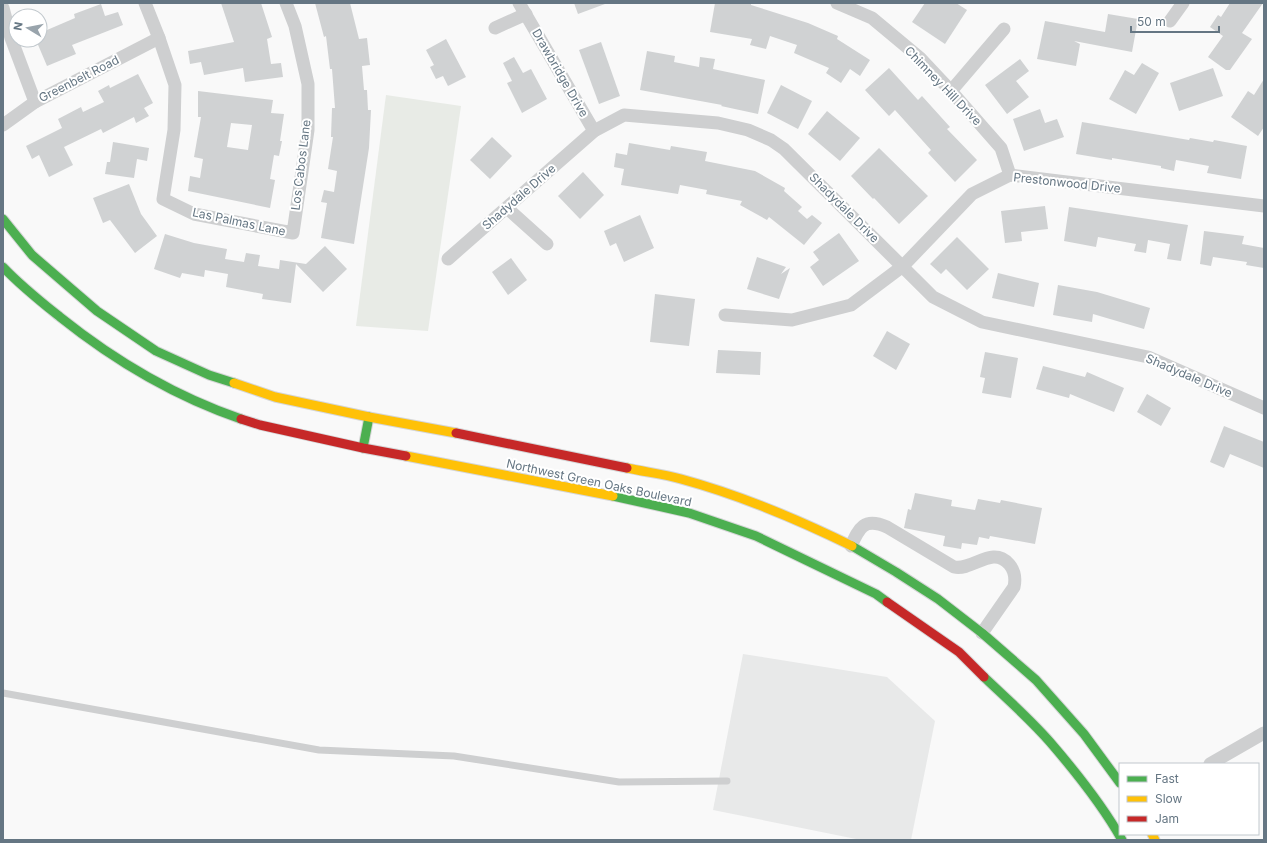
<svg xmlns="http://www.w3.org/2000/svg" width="1267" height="843" font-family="Inter,sans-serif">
<rect width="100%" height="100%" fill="#f9f9f9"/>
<polygon fill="#e8e9e9" points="743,654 887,677 935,721 911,840 861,840 713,810"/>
<polygon fill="#e8ebe6" points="386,95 461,106 428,331 356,326"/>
<g fill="#d0d2d3" fill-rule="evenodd">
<polygon points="221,3 261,3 272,37 267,39 271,64 281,63 283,77 245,82 243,68 204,75 201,62 190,64 188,51 234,42"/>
<polygon points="315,3 350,3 359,39 367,38 370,65 362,66 364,90 367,90 368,110 371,110 369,148 354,244 321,238 327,203 321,202 324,190 334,192 337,171 328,169 333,137 331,137 332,108 335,108 332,69 330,69 326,36 324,37"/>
<polygon points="574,3 605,3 605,4 578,14"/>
<polygon points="715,3 751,3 751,5 808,23 838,36 837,39 870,60 860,76 850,69 841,83 826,73 829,68 794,53 797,45 770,36 766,49 750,45 752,39 710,32"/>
<polygon points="925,3 956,3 967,10 945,44 912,22"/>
<polygon points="1230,3 1263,3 1242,33 1252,39 1230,70 1226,70 1208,57 1223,36 1210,27 1218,15 1221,17"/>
<polygon points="101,4 105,16 118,12 123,25 72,45 76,54 47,66 36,40 40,40 40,33 75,18 74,14"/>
<polygon points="1108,14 1138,19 1132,52 1074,41 1080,44 1076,66 1037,59 1045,21 1105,32"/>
<polygon points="446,39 466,77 448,86 443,76 436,79 430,67 434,65 426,50"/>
<polygon points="601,42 620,96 599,104 579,50"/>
<polygon points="647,51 675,56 674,62 699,67 700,57 715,59 713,69 765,80 758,114 721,106 722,105 640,90"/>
<polygon points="514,57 523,73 531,69 547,99 522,113 507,83 512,81 503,63"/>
<polygon points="1020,59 1029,71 1016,81 1029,97 1007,114 985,85"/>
<polygon points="1142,63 1159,73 1136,114 1109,99 1125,70 1134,75"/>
<polygon points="889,68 918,100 922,96 950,127 947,129 977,160 955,182 928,153 931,150 895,110 889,116 865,90"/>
<polygon points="1213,68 1223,96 1179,111 1170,83"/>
<polygon points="138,74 153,103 144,108 149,116 136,123 134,117 103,133 101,129 64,147 73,165 49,177 39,155 32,159 26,146 62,128 58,119 81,107 83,112 104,102 98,91 109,85 110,88"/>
<polygon points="1264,79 1264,127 1258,136 1231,117 1248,91 1254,95"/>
<polygon points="781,85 812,101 798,129 767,113"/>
<path d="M 198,91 L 273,100 L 271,113 L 284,114 L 280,141 L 282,141 L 279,156 L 274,155 L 270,179 L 275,180 L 270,208 L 188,191 L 190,176 L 200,178 L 203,159 L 194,157 L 201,117 L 198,117 ZM 231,123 L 252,125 L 248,150 L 227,147 Z"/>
<polygon points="1040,109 1045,123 1057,119 1064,137 1024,151 1013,119"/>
<polygon points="827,111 860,138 840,161 808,134"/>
<polygon points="1082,122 1189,140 1190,138 1213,142 1214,140 1247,146 1241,179 1207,173 1209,166 1176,160 1174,171 1161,168 1161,166 1112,158 1112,160 1076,154"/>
<polygon points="492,137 512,156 490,179 470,160"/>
<polygon points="113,142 149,148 147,161 137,159 134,178 105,174 107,162 110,162"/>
<polygon points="629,143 670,150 671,146 707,152 705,161 755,171 785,188 784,191 802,207 798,211 807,219 812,215 822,223 804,245 769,217 767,220 740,205 742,201 706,194 707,190 680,185 678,194 621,185 624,169 614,167 616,153 627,155"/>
<polygon points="879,148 928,196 899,224 874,198 873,199 851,176"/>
<polygon points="583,172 604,195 580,219 558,196"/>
<polygon points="129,184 141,214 157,236 135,253 110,220 103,223 93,198"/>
<polygon points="1045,206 1048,229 1021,232 1022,241 1005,243 1001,211"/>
<polygon points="1069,207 1188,225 1181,261 1167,259 1170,244 1148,240 1146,253 1134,251 1136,244 1098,237 1096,247 1064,241"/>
<polygon points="640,215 654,248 624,262 616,243 610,246 604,231"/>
<polygon points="1204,231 1244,236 1242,244 1264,248 1264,268 1246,265 1247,262 1213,257 1211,266 1200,264"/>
<polygon points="839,233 859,261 823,286 810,267 819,260 813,252"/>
<polygon points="165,234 194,243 227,249 225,259 244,262 246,253 260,255 258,266 279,269 280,260 306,264 325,246 347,269 323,292 296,264 291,303 262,299 263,294 226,287 228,274 205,270 204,277 182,273 180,278 154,269"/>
<polygon points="957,237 989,269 967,290 946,269 941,274 930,264"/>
<polygon points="757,257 786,267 781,274 790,268 779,299 747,289"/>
<polygon points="511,258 527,280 508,295 492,272"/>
<polygon points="998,273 1039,283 1034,307 992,298"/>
<polygon points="1058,285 1097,292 1150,308 1144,329 1093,314 1092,322 1053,315"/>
<polygon points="655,294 695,299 689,346 650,342"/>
<polygon points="887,331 910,344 896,370 873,356"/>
<polygon points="718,350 761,352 760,375 716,373"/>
<polygon points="985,352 1018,358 1011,398 982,393 985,378 980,377"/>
<polygon points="1043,366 1085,377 1087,372 1124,388 1114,412 1070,394 1069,398 1036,389"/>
<polygon points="1147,394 1171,408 1161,426 1137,412"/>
<polygon points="1224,426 1264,442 1264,468 1230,454 1224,468 1210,462"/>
<polygon points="915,493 952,500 951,506 975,510 978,499 1000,503 1001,500 1042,508 1035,544 990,536 989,539 979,537 977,545 962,543 961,549 943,546 945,536 904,528 908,509 911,510"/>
</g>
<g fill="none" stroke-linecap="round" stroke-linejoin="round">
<g stroke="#d5d6d7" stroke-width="11">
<g id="fast">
<polyline points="3,219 32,255 97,311 156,351 209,375 234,383"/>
<path d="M 3,267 C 21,286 40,301 60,317 C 115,361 174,396 241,419"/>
<polyline points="363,448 369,417"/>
<polyline points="613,496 689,513 756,536 876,594 887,602"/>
<polyline points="852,546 896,572 938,599 982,633 1036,680 1084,734 1120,783"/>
<path d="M 984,677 C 1006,698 1030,719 1050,742 C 1075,771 1103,806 1122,840"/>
</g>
</g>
<g stroke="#d5d6d7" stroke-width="11">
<g id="slow">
<polyline points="234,383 275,397 369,417 456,433"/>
<polyline points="406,456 613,496"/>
<path d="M 627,468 C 645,472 664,474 681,479 C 740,495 797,519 852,546"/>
<polyline points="1152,834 1155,840"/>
</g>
</g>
<g stroke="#d5d6d7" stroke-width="11">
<g id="jam">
<polyline points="241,419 260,425 363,448 406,456"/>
<polyline points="456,433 627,468"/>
<polyline points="887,602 959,652 984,677"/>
</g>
</g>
<polyline stroke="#cecfd0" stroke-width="7" points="3,693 319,750 454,756 619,782 727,781"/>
<g stroke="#cecfd0" stroke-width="13">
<polyline points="145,3 159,38 175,85 174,130 163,199 194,214 293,233 308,130 308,84 295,26 286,3"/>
<polyline points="519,3 594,131"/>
<polyline points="837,3 872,18 920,58 951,91 1001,148 1010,175"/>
<polyline points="3,8 11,38 35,102"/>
<polyline points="1170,21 1183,3"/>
<polyline points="495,28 526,14"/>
<polyline points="951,91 1004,29"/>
<polyline points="3,125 35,102 159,38"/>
<polyline points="507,208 547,244"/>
<polyline points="448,259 594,131 624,115 718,123 748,130 771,140 784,149 933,297 982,322 1148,357 1264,408"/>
<polyline points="725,315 792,320 851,305 903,266 972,194 1010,175 1264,206"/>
<path d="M 851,546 C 859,528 864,517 887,527 L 954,567 C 973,571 992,545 1009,564 C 1015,571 1016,578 1014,587 L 982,633"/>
<polyline points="1210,764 1264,733"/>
</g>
<use href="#fast" stroke="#4caf50" stroke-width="9"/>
<use href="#slow" stroke="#ffc107" stroke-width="9"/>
<use href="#jam" stroke="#c62828" stroke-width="9"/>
</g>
<g text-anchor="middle" stroke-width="4" stroke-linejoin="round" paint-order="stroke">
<g font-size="12" fill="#657683" stroke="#fff">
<text transform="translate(560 73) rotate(60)" y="4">Drawbridge Drive</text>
<text transform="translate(79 79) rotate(-27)" y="4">Greenbelt Road</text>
<text transform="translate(943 86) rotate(46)" y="4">Chimney Hill Drive</text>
<text transform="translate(301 165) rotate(-83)" y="4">Los Cabos Lane</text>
<text transform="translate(1067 183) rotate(6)" y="4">Prestonwood Drive</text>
<text transform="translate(519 197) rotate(-41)" y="4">Shadydale Drive</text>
<text transform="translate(844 208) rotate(45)" y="4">Shadydale Drive</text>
<text transform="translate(239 222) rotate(12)" y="4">Las Palmas Lane</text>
<text transform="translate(1189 376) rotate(23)" y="4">Shadydale Drive</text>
<text transform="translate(599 483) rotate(12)" y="4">Northwest Green Oaks Boulevard</text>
</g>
</g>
<rect width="1267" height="843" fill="none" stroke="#657683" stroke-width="8"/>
<rect x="1119" y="763" width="140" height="72" fill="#ffffff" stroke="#c1c8cd"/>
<rect x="1127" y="776" width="20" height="6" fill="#4caf50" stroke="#c1c8cd"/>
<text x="1155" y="783" font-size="12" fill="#657683">Fast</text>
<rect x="1127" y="796" width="20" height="6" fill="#ffc107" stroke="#c1c8cd"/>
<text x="1155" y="803" font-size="12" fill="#657683">Slow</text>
<rect x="1127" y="816" width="20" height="6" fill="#c62828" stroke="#c1c8cd"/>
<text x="1155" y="823" font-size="12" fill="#657683">Jam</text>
<g transform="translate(28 28) rotate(280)"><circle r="19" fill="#ffffff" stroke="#c1c8cd"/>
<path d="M0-3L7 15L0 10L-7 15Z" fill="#99a4ac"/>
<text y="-6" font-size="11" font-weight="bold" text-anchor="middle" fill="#657683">N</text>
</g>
<path d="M1131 26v6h88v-6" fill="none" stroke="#657683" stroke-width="2"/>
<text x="1137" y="26" font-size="12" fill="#657683" stroke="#ffffff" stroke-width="3" paint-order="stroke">50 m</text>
</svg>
